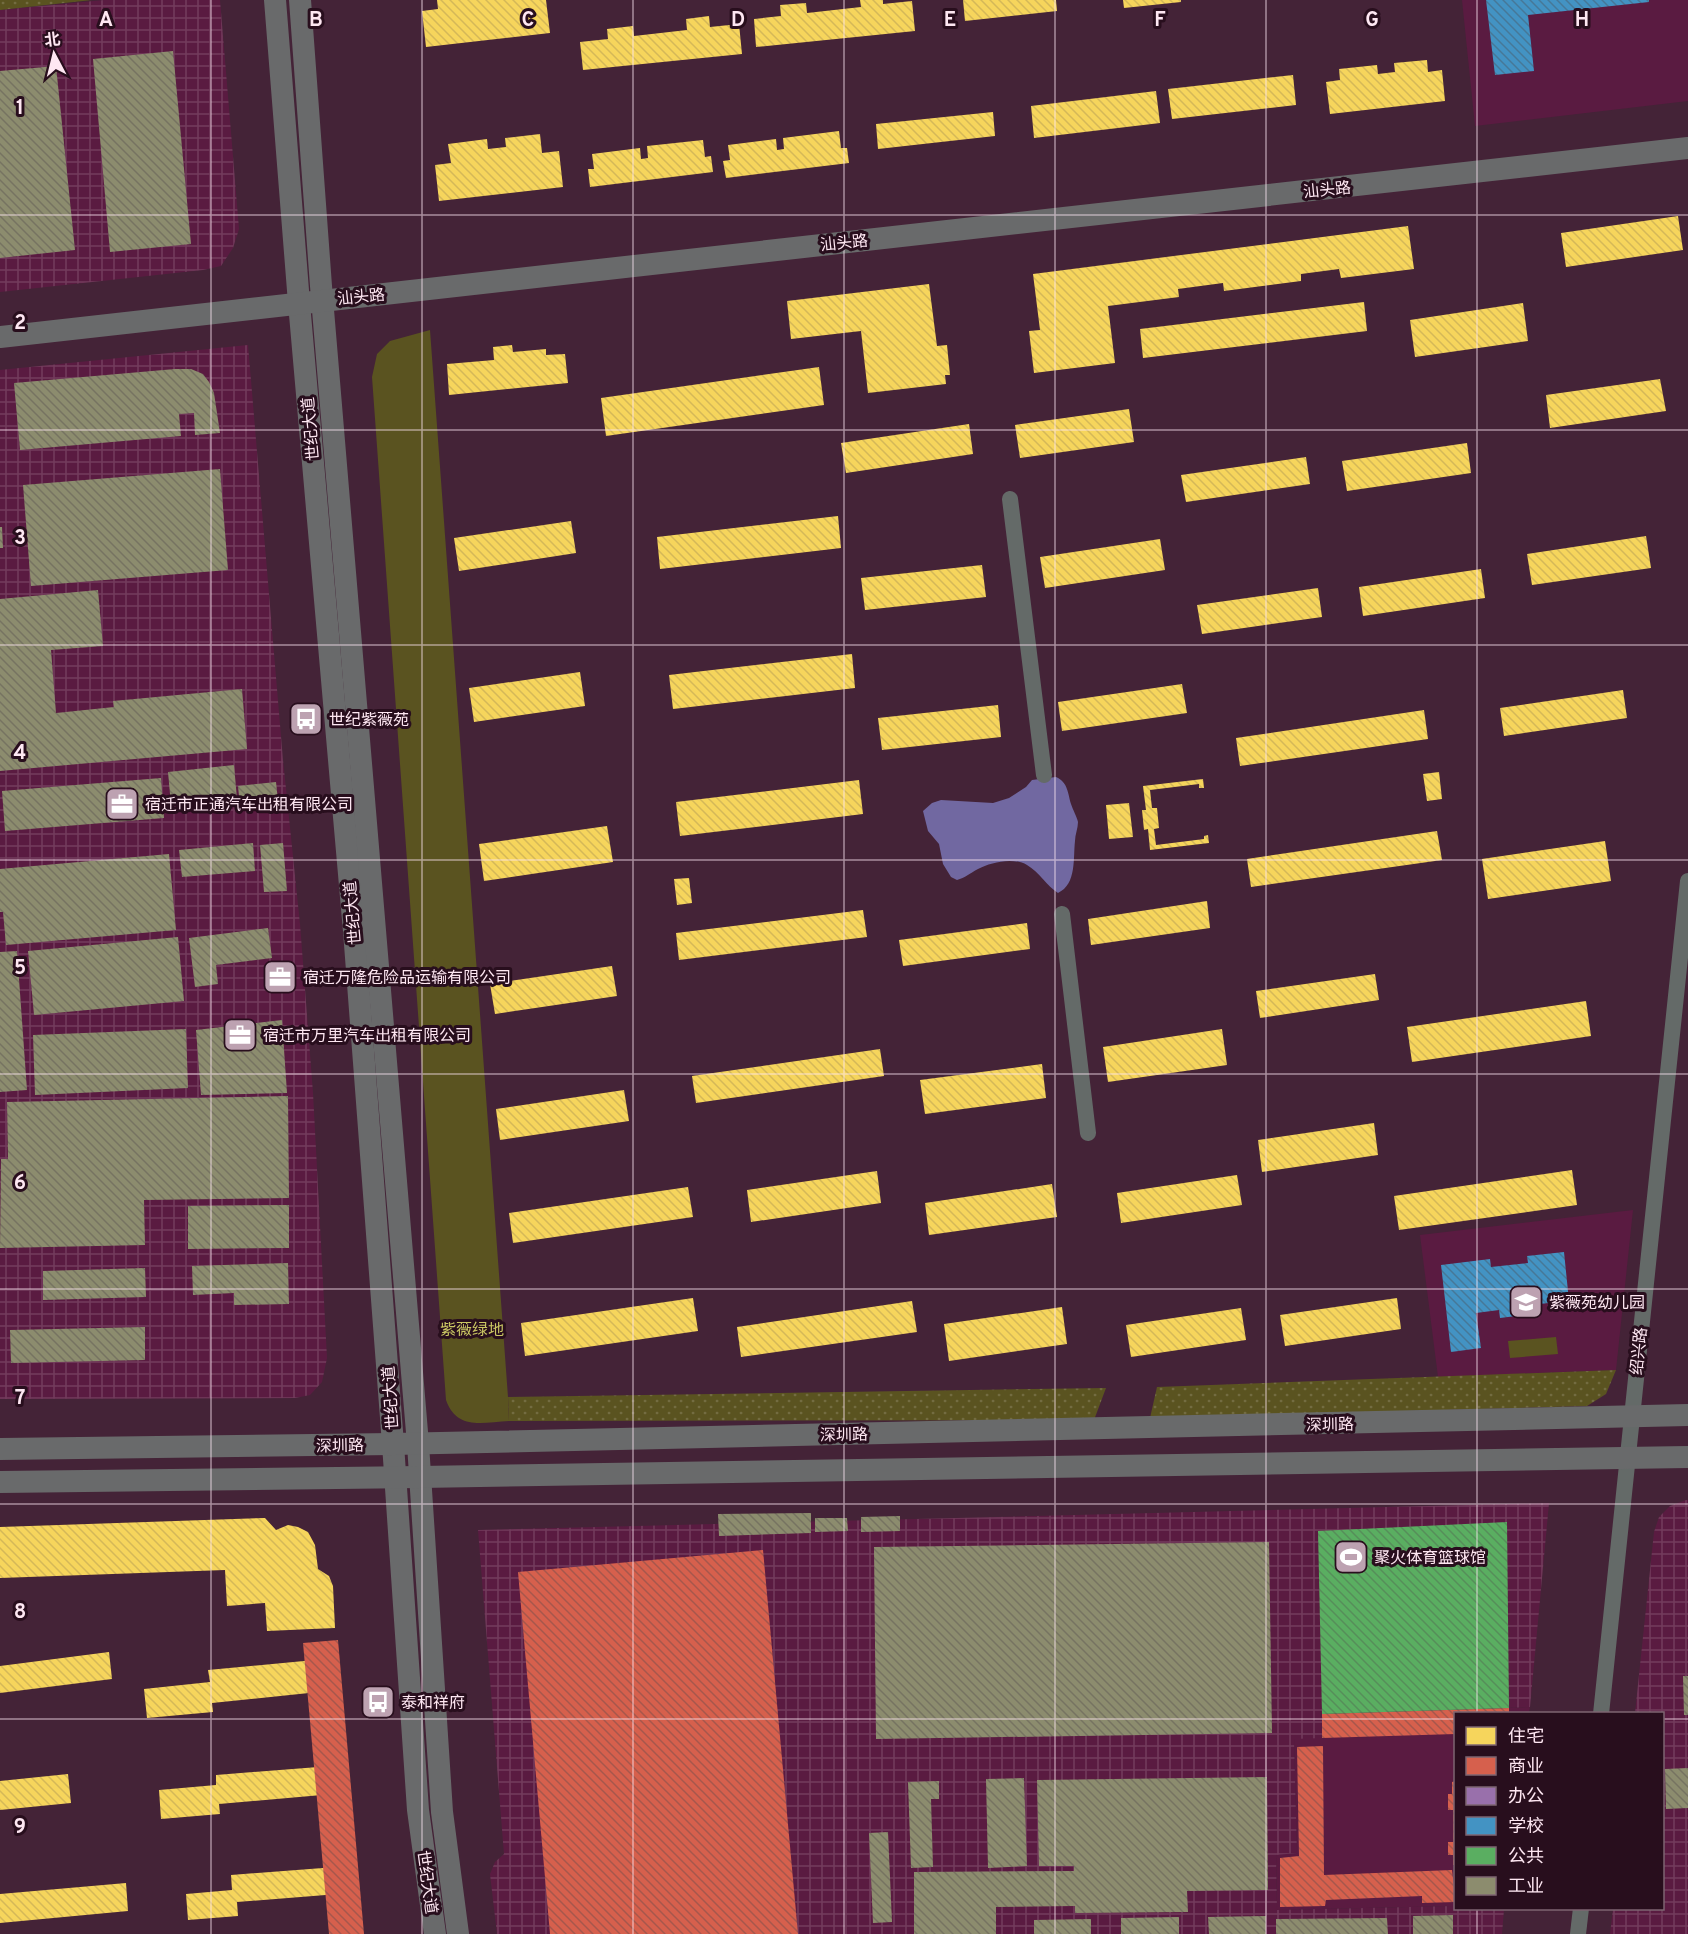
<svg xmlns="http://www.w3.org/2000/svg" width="1688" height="1934" font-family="Overpass,'Noto Sans SC',sans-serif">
<defs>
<pattern id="industrial-grid" width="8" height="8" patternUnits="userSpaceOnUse" patternTransform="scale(1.5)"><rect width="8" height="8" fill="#5a1b41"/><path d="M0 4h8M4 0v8" fill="none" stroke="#733c5d"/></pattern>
<pattern id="grass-dots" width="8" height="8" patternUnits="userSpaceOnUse" patternTransform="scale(1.5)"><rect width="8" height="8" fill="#5a5320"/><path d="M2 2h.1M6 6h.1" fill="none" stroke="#736c41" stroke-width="1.8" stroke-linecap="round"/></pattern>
<pattern id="homes-back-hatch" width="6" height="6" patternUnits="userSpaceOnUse" patternTransform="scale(1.5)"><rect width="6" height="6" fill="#f6d55c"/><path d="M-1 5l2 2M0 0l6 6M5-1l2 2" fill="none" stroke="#d4b858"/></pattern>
<pattern id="shops-back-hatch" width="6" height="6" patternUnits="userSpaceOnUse" patternTransform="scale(1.5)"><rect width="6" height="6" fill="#d6604d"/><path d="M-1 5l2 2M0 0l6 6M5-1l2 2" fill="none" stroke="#a6574c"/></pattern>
<pattern id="offices-back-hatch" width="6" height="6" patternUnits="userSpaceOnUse" patternTransform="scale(1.5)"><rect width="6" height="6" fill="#9970ab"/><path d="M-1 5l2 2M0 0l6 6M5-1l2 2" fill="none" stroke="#7a5f84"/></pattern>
<pattern id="schools-back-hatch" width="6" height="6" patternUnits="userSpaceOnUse" patternTransform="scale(1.5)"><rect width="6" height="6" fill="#4393c3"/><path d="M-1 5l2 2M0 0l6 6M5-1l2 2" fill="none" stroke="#467898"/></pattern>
<pattern id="public-back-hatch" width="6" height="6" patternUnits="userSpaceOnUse" patternTransform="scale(1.5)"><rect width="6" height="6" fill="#5aae61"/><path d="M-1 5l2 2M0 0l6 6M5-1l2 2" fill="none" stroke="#568e5a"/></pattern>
<pattern id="industry-back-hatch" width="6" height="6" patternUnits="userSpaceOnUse" patternTransform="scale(1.5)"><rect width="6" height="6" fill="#8c8c6e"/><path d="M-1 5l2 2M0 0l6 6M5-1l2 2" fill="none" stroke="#767361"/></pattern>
</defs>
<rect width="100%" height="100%" fill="#442337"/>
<g fill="#5a1b41">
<polygon points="1462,0 1688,0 1688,101 1475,126"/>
<polygon points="1633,1210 1616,1370 1438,1377 1420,1235"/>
<polygon points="1530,1707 1529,1713 1456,1714 1455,1906 1277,1910 1276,1854 1297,1853 1294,1739 1322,1714"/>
</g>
<g fill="url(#industrial-grid)">
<polygon points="104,0 220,0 239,229 233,248 221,266 203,270 0,292 0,10"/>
<polygon points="248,345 283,760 300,924 313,1093 327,1358 322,1382 310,1395 295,1398 0,1399 0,370"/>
<polygon points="1686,1500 1688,1500 1688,1934 1610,1934 1613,1909 1662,1908 1662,1714 1635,1713 1654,1532 1659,1517 1670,1506"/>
<polygon points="1549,1503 1530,1707 1322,1714 1322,1738 1294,1739 1297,1853 1276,1855 1277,1910 1455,1906 1456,1908 1504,1909 1502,1934 497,1934 490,1874 495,1862 504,1854 478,1530"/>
</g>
<g fill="url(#grass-dots)">
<polygon points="0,0 92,0 0,10"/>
<polygon points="1616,1370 1606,1394 1587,1406 1150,1418 1157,1387"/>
<polygon points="1106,1388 1094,1420 509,1421 508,1397"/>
</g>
<g fill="#5a5320">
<path d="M 430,330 L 508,1397 L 509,1421 C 483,1422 457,1431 446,1400 L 372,377 L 377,354 L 390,341 Z"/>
<polygon points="1556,1337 1558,1354 1510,1358 1508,1341"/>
</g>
<path fill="#7168a1" d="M 1056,777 C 1068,782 1068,794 1071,804 C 1073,810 1077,817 1078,822 C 1078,828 1075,835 1075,841 C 1073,858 1077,884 1058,893 C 1047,886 1039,872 1027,865 C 1013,857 991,862 978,869 C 970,873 965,878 957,880 L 951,877 L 943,864 L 939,844 L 928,831 L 923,811 L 932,803 L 941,800 L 993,803 L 1009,798 L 1026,787 L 1032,780 Z"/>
<g fill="url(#homes-back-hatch)">
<polygon points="437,0 546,0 550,33 426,47 422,11 438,9"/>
<polygon points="860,0 883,0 883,4 912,1 915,31 756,47 754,19 781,16 780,5 806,3 807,13 861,7"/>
<polygon points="963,0 1056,0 1057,11 965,21"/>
<polygon points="1123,0 1181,0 1181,2 1124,8"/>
<polygon points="709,16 710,27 739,24 742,54 583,70 580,42 608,39 607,29 633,26 634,36 687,30 686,19"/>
<polygon points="1427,60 1428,72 1442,70 1445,101 1330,114 1326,82 1340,80 1339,69 1377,65 1378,74 1395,72 1394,63"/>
<polygon points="1293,75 1296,105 1172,119 1168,89"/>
<polygon points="1156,91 1160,123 1034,138 1031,106"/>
<polygon points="993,112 995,136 878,149 876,124"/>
<polygon points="839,131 841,148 847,148 849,163 726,178 723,161 730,160 728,145 776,139 777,150 784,149 783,138"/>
<polygon points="540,134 542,153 559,151 563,187 439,201 435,165 451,163 448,144 487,139 488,149 506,147 505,138"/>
<polygon points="703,140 705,157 711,156 713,172 590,187 588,169 594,169 592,154 640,148 641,159 648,158 647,146"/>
<polygon points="1678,216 1683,250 1566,267 1561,233"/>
<polygon points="1408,226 1414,269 1341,278 1339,269 1301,274 1301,281 1224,291 1223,283 1178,289 1179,297 1108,306 1115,363 1034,373 1029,331 1040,330 1033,274"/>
<polygon points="929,284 937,346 947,345 950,375 945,375 946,384 868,393 861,331 791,339 787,301"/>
<polygon points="1364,302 1367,331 1143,358 1140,329"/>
<polygon points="1523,303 1528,341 1415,357 1410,320"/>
<polygon points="512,345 513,352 546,349 546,355 565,354 568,383 449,395 447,364 494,360 493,347"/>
<polygon points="819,367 824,405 606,436 601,398"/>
<polygon points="1660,379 1666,411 1550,428 1546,395"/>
<polygon points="1129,409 1134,442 1020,458 1015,425"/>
<polygon points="969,424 973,454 846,473 841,443"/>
<polygon points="1467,443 1471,473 1347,491 1342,461"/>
<polygon points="1306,457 1310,484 1186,502 1181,475"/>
<polygon points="838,516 841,548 660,569 657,537"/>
<polygon points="571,521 576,553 459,571 454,538"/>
<polygon points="1646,536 1651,568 1532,585 1527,554"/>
<polygon points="1160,539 1165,570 1045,588 1040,557"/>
<polygon points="982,565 986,597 865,610 861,578"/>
<polygon points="1481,569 1485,598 1363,616 1359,587"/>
<polygon points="1318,588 1322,617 1202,634 1197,605"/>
<polygon points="852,654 855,688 673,709 669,675"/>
<polygon points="580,672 585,706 474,722 469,688"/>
<polygon points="1182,684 1187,713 1062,731 1058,702"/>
<polygon points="1623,690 1627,718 1504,736 1500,708"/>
<polygon points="998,705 1001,737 882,750 878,718"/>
<polygon points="1424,710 1428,739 1240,766 1236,738"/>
<polygon points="1439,772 1442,799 1427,801 1423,774"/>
<polygon points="1203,779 1204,788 1199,788 1199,784 1150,790 1152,808 1157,808 1159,828 1154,829 1156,845 1204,839 1204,836 1208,835 1209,843 1150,850 1148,829 1144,830 1142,810 1146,810 1143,786"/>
<polygon points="859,780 863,814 680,836 676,802"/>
<polygon points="1129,803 1133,837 1109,839 1106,805"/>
<polygon points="607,826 613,862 484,881 479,844"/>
<polygon points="1437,831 1442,860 1251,887 1247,859"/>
<polygon points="1605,841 1611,881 1488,899 1482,859"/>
<polygon points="689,878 692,903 677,905 674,879"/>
<polygon points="1207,901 1210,928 1091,945 1088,919"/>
<polygon points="863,910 867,937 679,960 676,933"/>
<polygon points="1027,923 1030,949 903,966 899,940"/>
<polygon points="612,966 617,996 495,1014 490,984"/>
<polygon points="1375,974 1379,1000 1260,1018 1256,991"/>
<polygon points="1586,1001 1591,1036 1412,1062 1407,1027"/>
<polygon points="1222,1029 1227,1065 1108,1082 1103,1047"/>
<polygon points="880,1049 884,1076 696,1103 692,1076"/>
<polygon points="1042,1064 1046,1098 925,1114 920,1080"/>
<polygon points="624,1090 629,1121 500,1140 496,1109"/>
<polygon points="1374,1123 1378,1155 1262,1172 1258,1140"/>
<polygon points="1572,1170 1577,1205 1399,1230 1394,1196"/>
<polygon points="877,1171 881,1203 751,1222 747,1190"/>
<polygon points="1237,1175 1242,1205 1121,1223 1117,1193"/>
<polygon points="1052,1184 1057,1217 929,1235 925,1203"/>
<polygon points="688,1187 693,1217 513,1243 509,1213"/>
<polygon points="693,1298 698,1331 525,1356 521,1323"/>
<polygon points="1397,1298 1401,1329 1285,1346 1280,1315"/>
<polygon points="912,1301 917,1332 741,1357 737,1327"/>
<polygon points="1062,1307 1067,1344 949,1361 944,1324"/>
<polygon points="1241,1308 1246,1340 1131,1357 1126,1325"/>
<polygon points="265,1518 276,1530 288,1525 298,1527 308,1532 315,1545 318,1569 329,1576 333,1586 335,1628 267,1631 265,1603 227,1606 225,1570 0,1578 0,1527"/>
<polygon points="109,1652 112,1679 0,1693 0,1666"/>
<polygon points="325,1659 328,1691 212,1703 213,1712 147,1718 144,1689 210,1682 208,1670"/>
<polygon points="331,1766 333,1794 219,1804 220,1814 161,1819 159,1790 216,1785 216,1775"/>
<polygon points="68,1774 71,1803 0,1810 0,1781"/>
<polygon points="336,1867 338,1894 237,1902 238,1916 188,1920 186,1894 232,1890 231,1875"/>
<polygon points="126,1883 128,1911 0,1923 0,1894"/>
</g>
<g fill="url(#shops-back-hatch)">
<polygon points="763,1550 798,1934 550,1934 518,1572"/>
<polygon points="338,1640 364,1934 329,1934 303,1643"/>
<polygon points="1509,1708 1509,1714 1456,1714 1456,1734 1322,1738 1322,1714"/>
<polygon points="1323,1746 1324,1875 1452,1870 1456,1902 1422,1903 1422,1896 1326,1900 1325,1906 1280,1907 1280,1858 1299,1856 1297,1747"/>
<polygon points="1456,1781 1456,1865 1453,1865 1453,1855 1448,1855 1448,1842 1453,1842 1453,1810 1448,1810 1448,1794 1452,1794 1452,1782"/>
</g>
<polygon fill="url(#offices-back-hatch)" points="287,965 289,990 273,991 271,966"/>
<g fill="url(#schools-back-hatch)">
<polygon points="1486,0 1649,0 1649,2 1528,15 1534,71 1495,75"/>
<polygon points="1564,1252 1569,1301 1539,1304 1540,1313 1500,1318 1499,1310 1476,1313 1481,1348 1451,1352 1441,1265 1490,1259 1491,1267 1528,1263 1527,1256"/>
</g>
<polygon fill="url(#public-back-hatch)" points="1507,1522 1509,1708 1322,1714 1318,1531"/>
<g fill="url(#industry-back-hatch)">
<polygon points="173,51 191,244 110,252 93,59"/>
<polygon points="56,66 75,250 0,258 0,71"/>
<polygon points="175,369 191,369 203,374 209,382 214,393 220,433 195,435 194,413 179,414 181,436 20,450 14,383"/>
<polygon points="220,469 228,570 31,586 23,485"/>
<polygon points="0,527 2,527 3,548 0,548"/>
<polygon points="98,590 103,646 51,650 56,713 114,707 113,701 242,689 247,749 0,771 0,599"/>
<polygon points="234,765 237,799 171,805 168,772"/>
<polygon points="161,778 164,818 5,831 2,791"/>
<polygon points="276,782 279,810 260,812 260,805 240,806 238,786"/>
<polygon points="253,843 255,871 182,877 179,850"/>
<polygon points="283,843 287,891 264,892 260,845"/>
<polygon points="169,854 176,930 6,945 3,912 0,912 0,869"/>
<polygon points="268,928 272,958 216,965 218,984 195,987 189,938"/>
<polygon points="178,937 184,1001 34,1015 28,951"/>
<polygon points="17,951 27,1090 0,1092 0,952"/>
<polygon points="282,1020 287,1093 201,1095 196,1030"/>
<polygon points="186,1029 188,1088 35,1095 33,1035"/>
<polygon points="288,1096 289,1198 144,1200 145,1245 0,1248 1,1159 8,1159 7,1102"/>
<polygon points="289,1205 289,1248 188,1249 188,1206"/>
<polygon points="288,1263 289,1304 234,1305 234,1293 193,1295 192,1266"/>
<polygon points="145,1268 146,1297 43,1300 43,1271"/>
<polygon points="145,1327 145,1360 11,1363 10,1330"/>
<polygon points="811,1513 811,1533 719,1536 718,1514"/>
<polygon points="900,1516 900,1531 861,1532 861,1517"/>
<polygon points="815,1518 847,1518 848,1531 815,1532"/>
<polygon points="1269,1542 1272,1733 876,1739 874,1547"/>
<polygon points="1683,1676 1688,1676 1688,1715 1684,1715"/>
<polygon points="1688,1768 1688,1808 1666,1809 1665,1769"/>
<polygon points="1267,1777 1268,1890 1187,1891 1188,1912 1075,1913 1075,1906 996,1907 996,1934 914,1934 914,1872 1074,1871 1074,1866 1039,1866 1037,1780"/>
<polygon points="1024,1778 1027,1866 988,1868 986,1779"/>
<polygon points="939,1781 939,1799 931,1799 933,1867 911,1868 908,1782"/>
<polygon points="888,1832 892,1922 873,1923 869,1833"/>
<polygon points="1453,1915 1453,1934 1413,1934 1413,1916"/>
<polygon points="1266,1916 1266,1934 1209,1934 1208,1917"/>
<polygon points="1179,1917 1179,1934 1121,1934 1121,1918"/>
<polygon points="1387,1918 1388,1934 1276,1934 1276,1919"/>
<polygon points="1091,1919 1091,1934 1034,1934 1034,1920"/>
</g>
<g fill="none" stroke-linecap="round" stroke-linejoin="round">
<g stroke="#646a68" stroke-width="16">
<polyline points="1010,499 1044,775"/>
<polyline points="1062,914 1088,1133"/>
<polyline points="1601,1714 1688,881"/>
<polyline points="1578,1934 1581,1908"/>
</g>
<g stroke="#696a6b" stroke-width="22">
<polyline points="275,0 299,303 354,931 393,1444 418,1810 435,1934"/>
<polyline points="300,0 321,286 418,1444 442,1812 458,1934"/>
<polyline points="0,337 1688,148"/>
<polyline points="0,1449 393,1444 1688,1415"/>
<polyline points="0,1482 420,1477 1688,1457"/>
</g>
</g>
<path fill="none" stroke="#fee7f2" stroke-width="1.5" stroke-opacity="0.55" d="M 211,0 L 211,1934M 422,0 L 422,1934M 633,0 L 633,1934M 844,0 L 844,1934M 1055,0 L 1055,1934M 1266,0 L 1266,1934M 1477,0 L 1477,1714M 0,215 L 1688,215M 0,430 L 1688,430M 0,645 L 1688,645M 0,860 L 1688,860M 0,1074 L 1688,1074M 0,1289 L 1688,1289M 0,1504 L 1688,1504M 0,1719 L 1456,1719M 1662,1719 L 1688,1719M 1477,1908 L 1477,1934"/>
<defs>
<g id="bus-square" transform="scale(1.725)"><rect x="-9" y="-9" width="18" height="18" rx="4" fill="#bda2b1" stroke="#280e1d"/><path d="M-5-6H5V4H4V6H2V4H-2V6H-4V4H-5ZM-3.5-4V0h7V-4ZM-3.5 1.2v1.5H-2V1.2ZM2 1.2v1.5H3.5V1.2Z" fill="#fff"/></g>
<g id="office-square" transform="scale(1.725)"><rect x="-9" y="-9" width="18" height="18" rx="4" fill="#bda2b1" stroke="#280e1d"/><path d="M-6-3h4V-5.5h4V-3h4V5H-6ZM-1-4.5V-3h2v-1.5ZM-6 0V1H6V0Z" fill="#fff"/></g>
<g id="school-square" transform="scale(1.725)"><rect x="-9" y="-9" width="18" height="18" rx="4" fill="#bda2b1" stroke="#280e1d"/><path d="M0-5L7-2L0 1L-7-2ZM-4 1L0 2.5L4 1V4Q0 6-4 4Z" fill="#fff"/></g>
<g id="stadium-square" transform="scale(1.725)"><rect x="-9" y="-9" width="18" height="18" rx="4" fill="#bda2b1" stroke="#280e1d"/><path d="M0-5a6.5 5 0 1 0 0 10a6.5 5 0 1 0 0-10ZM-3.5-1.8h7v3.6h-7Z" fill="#fff"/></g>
</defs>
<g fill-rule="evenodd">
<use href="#bus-square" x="306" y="719"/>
<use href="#office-square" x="122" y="804"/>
<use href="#office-square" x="280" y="977"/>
<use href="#office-square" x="240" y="1035"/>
<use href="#school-square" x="1526" y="1302"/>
<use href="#stadium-square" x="1351" y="1557"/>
<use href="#bus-square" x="378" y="1702"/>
</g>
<g text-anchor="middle" stroke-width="6" stroke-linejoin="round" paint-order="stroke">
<g font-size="16" fill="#fee7f2" stroke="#280e1d">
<text transform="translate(1327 189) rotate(-6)" y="6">汕头路</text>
<text transform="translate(844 242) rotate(-6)" y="6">汕头路</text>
<text transform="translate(361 296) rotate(-6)" y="6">汕头路</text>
<text transform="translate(310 429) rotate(-95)" y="6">世纪大道</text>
<text transform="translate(352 913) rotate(-95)" y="6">世纪大道</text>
<text transform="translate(1638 1351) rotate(-84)" y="6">绍兴路</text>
<text transform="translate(390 1398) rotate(-94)" y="6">世纪大道</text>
<text transform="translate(1330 1424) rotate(-1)" y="6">深圳路</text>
<text transform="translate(844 1434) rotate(-1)" y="6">深圳路</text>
<text transform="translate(340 1445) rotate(-1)" y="6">深圳路</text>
<text transform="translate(428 1882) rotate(82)" y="6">世纪大道</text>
</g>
<g font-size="16" fill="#fee7f2" stroke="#280e1d" text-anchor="start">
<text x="329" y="725">世纪紫薇苑</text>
<text x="145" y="810">宿迁市正通汽车出租有限公司</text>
<text x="303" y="983">宿迁万隆危险品运输有限公司</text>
<text x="263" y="1041">宿迁市万里汽车出租有限公司</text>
<text x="1549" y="1308">紫薇苑幼儿园</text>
<text x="1374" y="1563">聚火体育篮球馆</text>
<text x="401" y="1708">泰和祥府</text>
</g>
<g font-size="16" fill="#cac763" stroke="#280e1d">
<text x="472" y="1335">紫薇绿地</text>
</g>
</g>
<g font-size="20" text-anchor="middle" font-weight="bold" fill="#fee7f2" stroke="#280e1d" stroke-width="6" stroke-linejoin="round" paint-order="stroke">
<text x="106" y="26">A</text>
<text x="316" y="26">B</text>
<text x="528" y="26">C</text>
<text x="738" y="26">D</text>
<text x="950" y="26">E</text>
<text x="1160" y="26">F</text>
<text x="1372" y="26">G</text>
<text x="1582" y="26">H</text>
<text x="20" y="114">1</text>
<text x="20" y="329">2</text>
<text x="20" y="544">3</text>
<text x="20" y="759">4</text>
<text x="20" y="974">5</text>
<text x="20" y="1189">6</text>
<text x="20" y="1404">7</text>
<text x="20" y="1618">8</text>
<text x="20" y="1833">9</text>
</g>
<rect x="1454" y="1712" width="210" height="198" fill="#280e1d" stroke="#7e6572" stroke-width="1.5"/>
<rect x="1466" y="1727" width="30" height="18" fill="#f6d55c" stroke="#7e6572" stroke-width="1.5"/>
<text x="1508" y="1742" font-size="18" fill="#fee7f2">住宅</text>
<rect x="1466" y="1757" width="30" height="18" fill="#d6604d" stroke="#7e6572" stroke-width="1.5"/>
<text x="1508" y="1772" font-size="18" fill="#fee7f2">商业</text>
<rect x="1466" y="1787" width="30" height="18" fill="#9970ab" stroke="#7e6572" stroke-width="1.5"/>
<text x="1508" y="1802" font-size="18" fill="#fee7f2">办公</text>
<rect x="1466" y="1817" width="30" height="18" fill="#4393c3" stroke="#7e6572" stroke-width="1.5"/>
<text x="1508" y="1832" font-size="18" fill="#fee7f2">学校</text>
<rect x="1466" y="1847" width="30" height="18" fill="#5aae61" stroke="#7e6572" stroke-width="1.5"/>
<text x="1508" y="1862" font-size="18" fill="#fee7f2">公共</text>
<rect x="1466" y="1877" width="30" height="18" fill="#8c8c6e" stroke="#7e6572" stroke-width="1.5"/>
<text x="1508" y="1892" font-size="18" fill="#fee7f2">工业</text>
<g transform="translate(54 54) rotate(353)" stroke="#280e1d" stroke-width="4.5" paint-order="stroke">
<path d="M0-4.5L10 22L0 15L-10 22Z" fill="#fee7f2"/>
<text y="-9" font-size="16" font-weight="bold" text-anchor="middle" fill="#fee7f2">北</text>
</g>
</svg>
